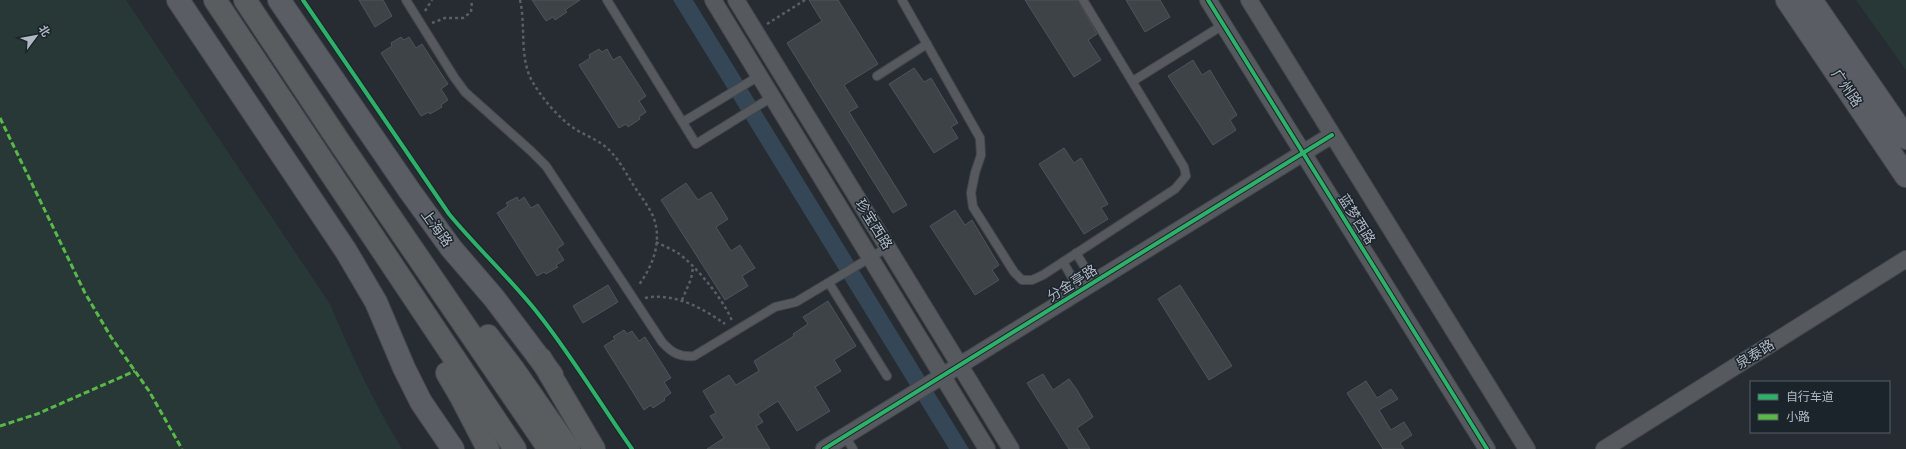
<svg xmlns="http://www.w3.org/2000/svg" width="1906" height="449" font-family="Raleway,'Noto Sans SC',sans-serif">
<rect width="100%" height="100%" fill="#262c31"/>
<g fill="#273837">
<path d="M 0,0 L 126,0 L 330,304 C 351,354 374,403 402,449 L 0,449 Z"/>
<polygon points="1856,0 1906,0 1906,70"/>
</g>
<polygon fill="#354657" points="673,0 693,0 969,449 949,449"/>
<g fill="#3e4348" stroke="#4e5459">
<polygon points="359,0 383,0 392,16 375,27"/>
<polygon points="532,0 580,0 565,10 567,12 555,20 553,17 546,21"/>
<polygon points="809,0 838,0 878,64 844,85 858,107 849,112 907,205 893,213 787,43 822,21"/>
<polygon points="1025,0 1078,0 1097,34 1088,40 1101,60 1074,77"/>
<polygon points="1126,0 1160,0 1170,17 1145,32"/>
<polygon points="401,37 404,40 409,37 416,48 422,44 448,84 441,89 448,100 441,105 442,107 430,114 429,112 421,116 381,53 392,46 391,43"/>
<polygon points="599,49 602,52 607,49 613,60 620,56 646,96 639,101 646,112 639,117 640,119 628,127 626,124 619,128 579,65 590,58 589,55"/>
<polygon points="1193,60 1202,75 1210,70 1237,115 1230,120 1236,130 1213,145 1168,76"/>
<polygon points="914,68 924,82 931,78 958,123 951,127 958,138 934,153 889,84"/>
<polygon points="1064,148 1074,163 1081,158 1108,204 1101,208 1108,219 1084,234 1039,164"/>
<polygon points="686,183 698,200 711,192 728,219 716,227 731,251 740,245 755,268 742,276 748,286 725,300 661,200"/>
<polygon points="517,197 519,201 524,197 531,208 538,204 564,244 557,249 564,260 556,265 558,267 546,274 544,272 537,276 497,213 508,206 506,203"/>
<polygon points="955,210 965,225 972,220 999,265 992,270 999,280 975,295 930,226"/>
<polygon points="608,285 618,302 583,323 573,306"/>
<polygon points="1180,285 1232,366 1209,380 1158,299"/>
<polygon points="828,301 856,346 834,360 841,371 815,387 830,411 797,431 778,401 758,414 763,422 756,426 770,449 707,449 724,438 710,416 716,413 703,391 729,375 736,385 759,371 754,361 794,336 793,334 808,324 803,317"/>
<polygon points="624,330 627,334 632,331 639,341 645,337 671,378 664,382 671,393 664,398 665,400 653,408 651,405 644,410 604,346 615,339 613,337"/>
<polygon points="1043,374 1053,390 1069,379 1077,390 1093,417 1077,428 1090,449 1069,449 1027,383"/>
<polygon points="1366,381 1377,398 1391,389 1398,399 1379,410 1391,430 1404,422 1412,435 1400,443 1404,449 1383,449 1347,393"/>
</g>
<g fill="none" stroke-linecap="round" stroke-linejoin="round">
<g stroke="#44484c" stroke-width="10">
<g id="lane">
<path d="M 406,0 L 454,77 L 465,92 L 531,151 L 546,166 L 662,342 C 672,353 679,357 694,356 L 775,307 L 796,302 L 888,247"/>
<polyline points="607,0 696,144 772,97"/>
<polyline points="902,0 980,138 981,155 975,173 971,193 973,207 1014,272 1022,280 1032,280 1043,275 1175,189 1186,176 1184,167 1083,0"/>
<polyline points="877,76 927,44"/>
<polyline points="1133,81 1223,25"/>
<polyline points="683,122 759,76"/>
<polyline points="1076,253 1094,282"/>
<polyline points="1063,262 1080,291"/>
<polyline points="829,283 887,376"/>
<polyline points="845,436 853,449"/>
</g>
</g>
<g stroke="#44484c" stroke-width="18">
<g id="street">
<polyline points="713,0 987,449"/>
<polyline points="736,0 1011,449"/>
<polyline points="1208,0 1487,449"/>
<polyline points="1249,0 1527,449"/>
<polyline points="824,449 1332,135"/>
<polyline points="1604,449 1906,259"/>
</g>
</g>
<g stroke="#44484c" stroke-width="24">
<g id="secondary">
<polyline points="178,0 346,251 376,302 404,368 421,402 453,449"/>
<polyline points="279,0 409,190 451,248 494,298 552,375"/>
<polyline points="1787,0 1906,176"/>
<polyline points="1811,0 1906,138"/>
</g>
</g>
<g stroke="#43484d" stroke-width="24">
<g id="highway">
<polyline points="215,0 515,449"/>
<polyline points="245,0 338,140 549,449"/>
<polyline points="488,336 514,370 569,449"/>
<polyline points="541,359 594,449"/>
<polyline points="447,373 461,397 488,449"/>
</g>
</g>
<g stroke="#5a5f63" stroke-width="2.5" stroke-dasharray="3 3" stroke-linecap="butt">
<path d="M 520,0 C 526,26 519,57 532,81 C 542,98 556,115 572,127 C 585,136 601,140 612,153 C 621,163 627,175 634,186 C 640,195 646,203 651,212 C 664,237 654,265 638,286"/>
<polyline points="425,11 432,0"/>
<polyline points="432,23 445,18 463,18 471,12 472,0"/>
<polyline points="767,24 805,0"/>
<path d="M 656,242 C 663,246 672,249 678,253 C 696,266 724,300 732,321"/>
<path d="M 645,298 C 673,292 703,308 725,324"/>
<polyline points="682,300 691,279 693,268"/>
</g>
<use href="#lane" stroke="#565a5f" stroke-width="8"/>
<use href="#street" stroke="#565a5f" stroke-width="16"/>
<use href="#secondary" stroke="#5a5e64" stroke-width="22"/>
<use href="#highway" stroke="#5a5d60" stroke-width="22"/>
<g stroke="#58b947" stroke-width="3" stroke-dasharray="6 3" stroke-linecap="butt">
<polyline points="0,118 85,293 111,337 149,391 182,449"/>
<polyline points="0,426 37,414 135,371"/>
</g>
<g stroke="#1b232b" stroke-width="6">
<g id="cycleway">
<path d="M 303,0 L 449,214 C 478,249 512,280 540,316 C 573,358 601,405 632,449"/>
<polyline points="1208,0 1487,449"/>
<polyline points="824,449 1332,135"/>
</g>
</g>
<use href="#cycleway" stroke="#2db169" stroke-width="4"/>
</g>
<g text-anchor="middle" stroke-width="3" stroke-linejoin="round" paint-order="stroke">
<g font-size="14" fill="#b0b9c3" stroke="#1b232b">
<text transform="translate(1847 88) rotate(56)" y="5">广州路</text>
<text transform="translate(1357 219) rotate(58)" y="5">蓝梦西路</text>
<text transform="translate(874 224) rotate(58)" y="5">珍宝西路</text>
<text transform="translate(437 228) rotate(54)" y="5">上海路</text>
<text transform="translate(1072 283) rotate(-32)" y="5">分金亭路</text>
<text transform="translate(1755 354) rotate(-32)" y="5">泉泰路</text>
</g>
</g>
<rect x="1750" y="381" width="140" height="52" fill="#1b232b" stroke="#575f68"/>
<rect x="1758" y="394" width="20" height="6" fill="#2db169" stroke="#575f68"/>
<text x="1786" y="401" font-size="12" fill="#b0b9c3">自行车道</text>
<rect x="1758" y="414" width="20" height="6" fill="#58b947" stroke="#575f68"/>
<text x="1786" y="421" font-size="12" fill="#b0b9c3">小路</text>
<g transform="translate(36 36) rotate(58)" stroke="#1b232b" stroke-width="3" paint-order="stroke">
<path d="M0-3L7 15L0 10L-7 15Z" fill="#b0b9c3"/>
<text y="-6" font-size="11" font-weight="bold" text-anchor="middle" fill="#b0b9c3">北</text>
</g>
</svg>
